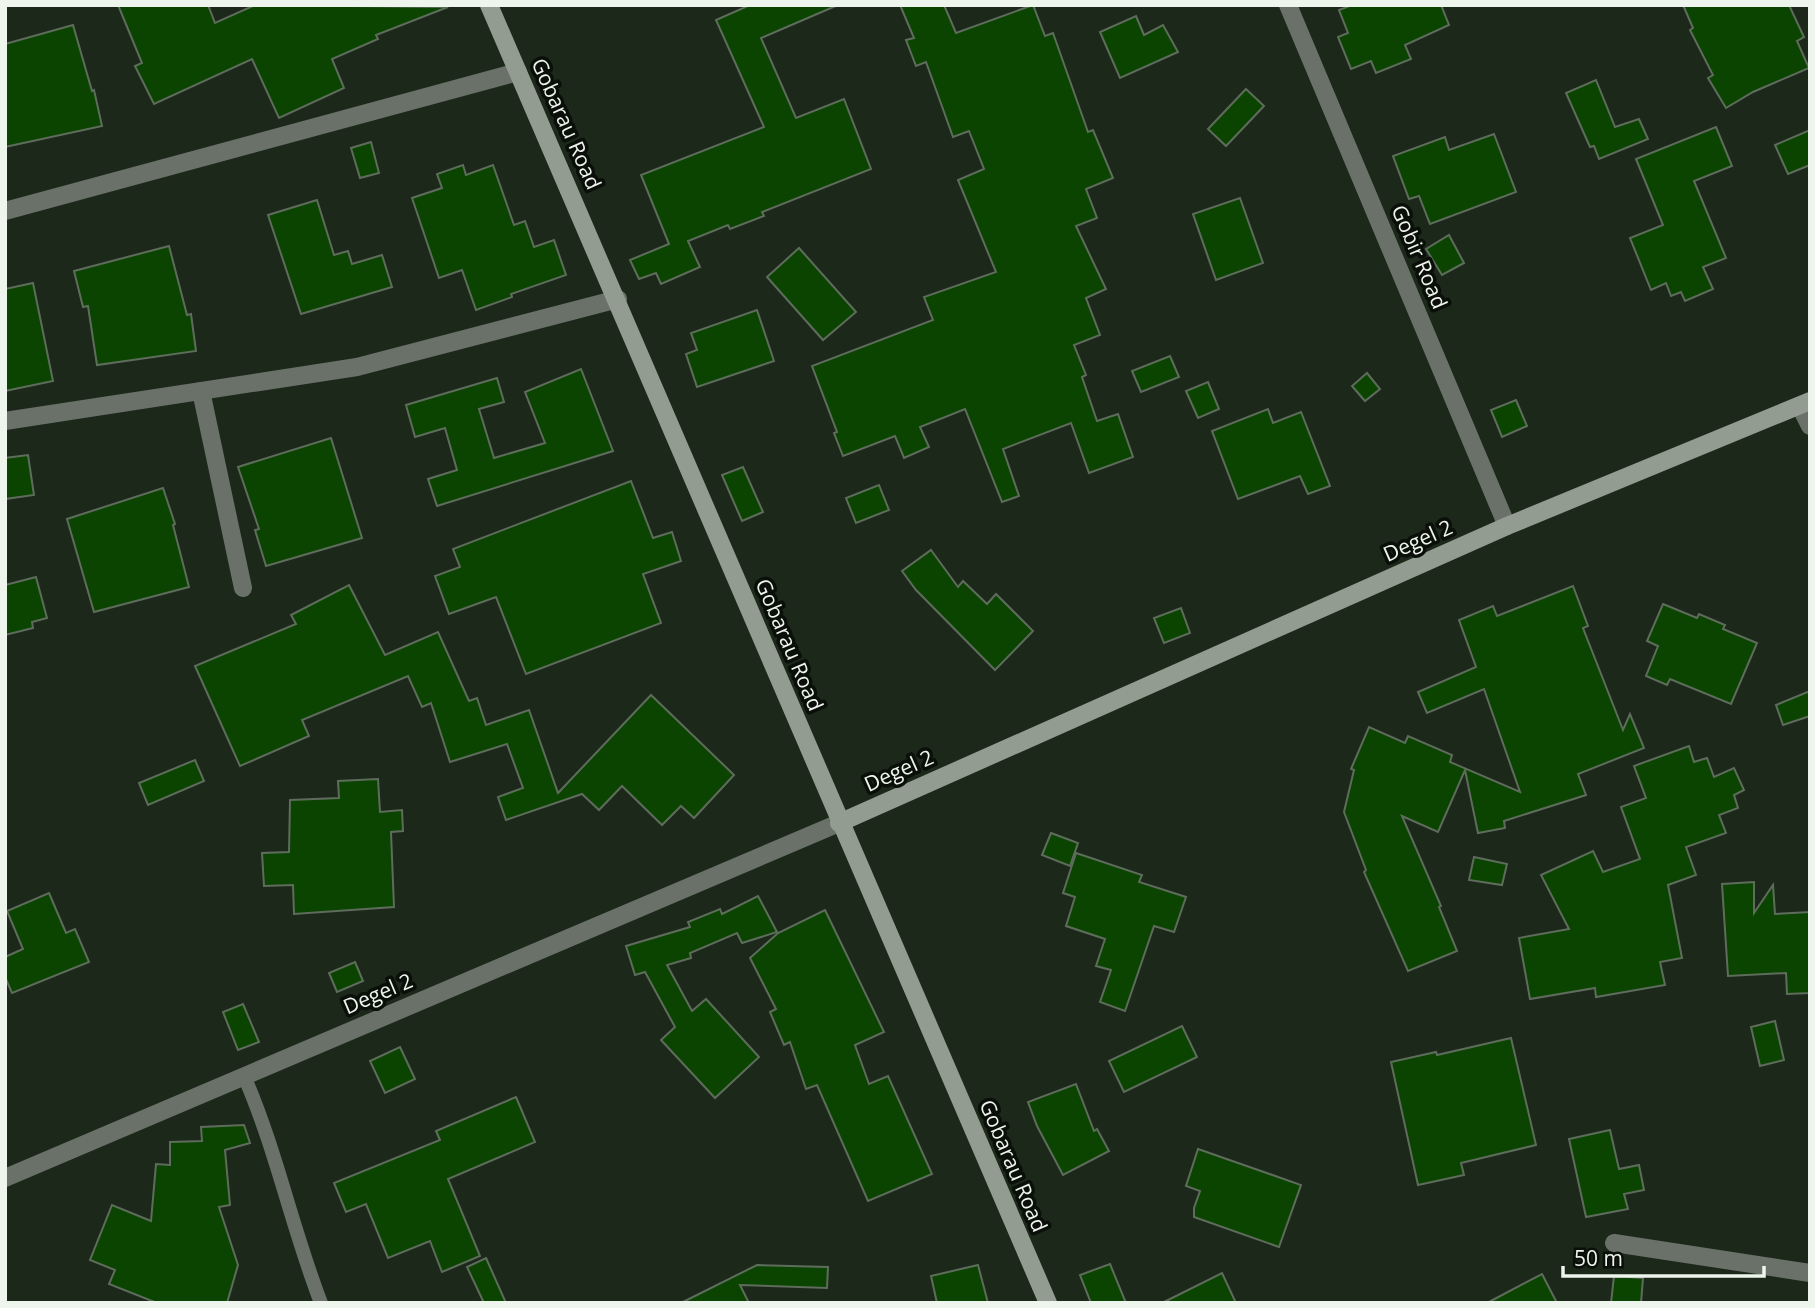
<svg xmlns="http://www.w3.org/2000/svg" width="1815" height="1308" font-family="'Open Sans',sans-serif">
<rect width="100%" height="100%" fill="#1c281a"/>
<g fill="#0b4401" stroke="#5e6c5c" stroke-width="2">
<polygon points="118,5 208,5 215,23 255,5 448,7 376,35 378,39 332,59 344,88 279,118 252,59 154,104 135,66 142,63"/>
<polygon points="750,5 838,5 761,38 796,118 844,99 871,169 762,212 764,216 730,229 728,225 688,241 700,267 661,284 656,273 639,279 630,260 669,244 641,175 764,127 716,20"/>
<polygon points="900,5 944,5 956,33 1033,5 1045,36 1053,33 1088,132 1093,130 1113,178 1086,189 1097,218 1076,226 1106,289 1086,298 1100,335 1074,345 1086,375 1082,377 1097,421 1118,414 1133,457 1089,473 1071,423 1003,449 1019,496 1002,502 965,409 920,427 929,447 904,458 895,436 843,456 834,433 837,432 812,366 933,320 924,297 996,272 958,180 984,169 969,131 953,137 926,62 916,66 906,40 914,38"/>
<polygon points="1352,5 1441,5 1449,25 1405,45 1411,59 1376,73 1371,61 1351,69 1338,37 1348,33 1339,10"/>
<polygon points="1683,5 1789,5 1804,37 1797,41 1809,68 1753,92 1726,108 1708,78 1713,75 1690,30 1693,28"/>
<polygon points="1136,16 1144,35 1163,25 1178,52 1120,78 1100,32"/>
<polygon points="73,25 92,91 94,90 102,126 5,147 5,44"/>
<polygon points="1596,80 1615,127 1639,119 1648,139 1599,159 1594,146 1590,147 1566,93"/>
<polygon points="1246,89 1264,106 1226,146 1208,129"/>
<polygon points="1716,127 1732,166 1694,181 1726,258 1703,267 1713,289 1685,301 1681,292 1671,296 1666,283 1651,290 1630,238 1663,225 1636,159"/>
<polygon points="1810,130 1810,165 1788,174 1775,145"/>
<polygon points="1494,134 1516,192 1430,224 1419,196 1409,199 1393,156 1445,137 1449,150"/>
<polygon points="371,142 379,173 360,178 351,148"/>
<polygon points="463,165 466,175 493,165 514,225 525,221 534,247 554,240 566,275 511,294 512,297 476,310 462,270 439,278 412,198 442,188 437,174"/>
<polygon points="1240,198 1263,263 1216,280 1193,214"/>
<polygon points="317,200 334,255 348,251 352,264 382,255 392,287 301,314 268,215"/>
<polygon points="1449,235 1464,263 1442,275 1426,249"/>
<polygon points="169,246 187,315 191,314 196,351 97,365 88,306 83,307 74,271"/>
<polygon points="799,248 856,312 823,340 767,277"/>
<polygon points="33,283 53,381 5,391 5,289"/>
<polygon points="757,310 774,361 697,387 686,354 697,350 691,333"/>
<polygon points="1170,356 1179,377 1141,392 1132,371"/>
<polygon points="581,369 613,451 437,506 428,479 457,470 445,428 415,437 406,405 497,378 504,402 479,409 494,458 545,443 525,392"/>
<polygon points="1367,373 1380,389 1365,401 1352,386"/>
<polygon points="1208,382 1219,409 1198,418 1186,391"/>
<polygon points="1516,400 1527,426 1502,437 1491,410"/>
<polygon points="1268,409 1273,423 1301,412 1330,486 1308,494 1300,476 1238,499 1212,431"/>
<polygon points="331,438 362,538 266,566 255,530 259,529 238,467"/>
<polygon points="28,455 34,495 5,499 5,458"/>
<polygon points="743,467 763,512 742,521 722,475"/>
<polygon points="631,481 653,538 672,532 681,561 643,574 661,623 526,674 496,597 449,614 435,576 460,567 453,549"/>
<polygon points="879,485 889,510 856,523 846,498"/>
<polygon points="163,488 175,524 173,525 189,587 94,612 67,519"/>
<polygon points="931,550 958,587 963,581 987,604 996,594 1033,631 995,670 916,590 902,571"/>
<polygon points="36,577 47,618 32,622 33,628 5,635 5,585"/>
<polygon points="349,585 385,655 438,632 469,701 477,698 486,725 529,710 558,793 651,695 734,775 694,818 681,806 662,825 622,786 599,810 582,794 506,820 498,797 523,788 507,744 450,762 431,703 422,707 408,676 302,720 309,736 240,766 195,666 296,624 291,615"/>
<polygon points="1573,586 1588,626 1583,628 1623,730 1630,714 1644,748 1578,774 1586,795 1504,821 1505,828 1478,833 1465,770 1438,832 1402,816 1441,906 1439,907 1457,951 1408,971 1364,872 1366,870 1344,812 1354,770 1351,769 1369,727 1405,743 1408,736 1452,755 1450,762 1520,792 1484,689 1427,713 1418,692 1476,667 1459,620 1493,606 1497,616"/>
<polygon points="1663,604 1697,618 1699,614 1725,625 1723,629 1757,643 1731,704 1670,679 1667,685 1646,676 1658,646 1647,641"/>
<polygon points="1181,608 1190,633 1164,643 1154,618"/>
<polygon points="1810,691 1810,716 1783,725 1776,705"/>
<polygon points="1689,746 1694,762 1707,758 1714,777 1734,768 1744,790 1734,795 1738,808 1719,815 1726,833 1686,847 1696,875 1668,885 1682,958 1660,962 1665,985 1596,997 1595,988 1530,999 1519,938 1569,929 1541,875 1593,851 1603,872 1640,859 1621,807 1646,798 1634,766"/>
<polygon points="195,760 204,781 148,805 139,783"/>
<polygon points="378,779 380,812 402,810 403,831 391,832 394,907 294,914 293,885 264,886 262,853 289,852 290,800 339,798 338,781"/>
<polygon points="1051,833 1078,843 1070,866 1042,855"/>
<polygon points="1076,853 1142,875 1139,882 1186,897 1174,932 1154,926 1125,1011 1100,1002 1111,970 1096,966 1105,939 1066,926 1075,897 1063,893"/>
<polygon points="1474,857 1507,864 1502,885 1469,880"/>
<polygon points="1754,882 1754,913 1773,885 1775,914 1810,912 1810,993 1787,994 1786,973 1728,976 1722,884"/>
<polygon points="49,893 66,933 75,929 89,962 12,993 5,977 5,957 23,949 7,911"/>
<polygon points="758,896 777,932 742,943 737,933 690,953 691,958 667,965 692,1011 706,999 759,1057 715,1098 661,1040 675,1027 645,972 635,975 626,946 690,927 688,922 720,909 722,914"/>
<polygon points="825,910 884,1032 855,1045 869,1084 888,1076 932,1174 868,1201 817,1085 806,1089 790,1042 784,1045 770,1012 776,1009 750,958 778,933"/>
<polygon points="355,962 363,981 337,992 329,973"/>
<polygon points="243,1004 259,1042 238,1050 223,1012"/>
<polygon points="1775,1021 1784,1060 1760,1066 1751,1027"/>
<polygon points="1182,1026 1197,1057 1124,1092 1109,1061"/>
<polygon points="1511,1038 1536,1145 1461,1163 1464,1175 1418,1185 1391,1062 1436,1052 1437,1055"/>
<polygon points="400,1047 415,1079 385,1093 370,1061"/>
<polygon points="1076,1084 1094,1131 1097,1129 1109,1151 1063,1175 1037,1126 1028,1102"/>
<polygon points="516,1097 535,1142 448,1179 480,1256 442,1272 430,1241 388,1258 366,1204 346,1212 334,1183 440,1140 436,1131"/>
<polygon points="244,1125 250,1143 225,1150 230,1205 219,1207 238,1265 227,1303 157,1303 109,1284 115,1270 90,1260 112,1205 151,1221 156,1164 170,1165 170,1142 202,1141 201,1127"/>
<polygon points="1610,1130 1619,1169 1639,1165 1644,1190 1624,1194 1628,1209 1586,1217 1569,1139"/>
<polygon points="1198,1149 1301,1185 1279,1247 1194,1217 1194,1208 1200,1191 1186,1186"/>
<polygon points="486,1258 506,1303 484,1303 467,1267"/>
<polygon points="1110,1264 1126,1303 1091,1303 1080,1275"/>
<polygon points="757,1265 828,1267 827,1288 740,1285 749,1303 681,1303"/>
<polygon points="978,1265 988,1303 937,1303 931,1276"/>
<polygon points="1222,1273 1236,1303 1162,1303"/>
<polygon points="1542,1274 1557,1303 1487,1303"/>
<polygon points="1614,1276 1643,1278 1641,1303 1611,1303"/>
</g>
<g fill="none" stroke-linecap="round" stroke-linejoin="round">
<path stroke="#6a7169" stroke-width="14" d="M 244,1076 C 276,1149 292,1228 321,1303"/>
<g stroke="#6a7169" stroke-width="18">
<polyline points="1288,5 1507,526"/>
<polyline points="5,211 518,72"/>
<polyline points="201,391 243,588"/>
<polyline points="1800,406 1810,426"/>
<polyline points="5,421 357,367 618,299"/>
<polyline points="5,1178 839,823"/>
<polyline points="1614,1243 1810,1273"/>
</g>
<g stroke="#929c90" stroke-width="18">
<polyline points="489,5 1048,1303"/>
<polyline points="839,823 1507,526 1810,401"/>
</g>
</g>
<g text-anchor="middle" stroke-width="7" stroke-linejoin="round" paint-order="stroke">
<g font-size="21" fill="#edf5ec" stroke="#0a0f09">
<text transform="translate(566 124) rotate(66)" y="7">Gobarau Road</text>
<text transform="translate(1419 257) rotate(67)" y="7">Gobir Road</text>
<text transform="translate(1418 541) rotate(-24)" y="7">Degel 2</text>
<text transform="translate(789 645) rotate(67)" y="7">Gobarau Road</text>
<text transform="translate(899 771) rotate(-24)" y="7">Degel 2</text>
<text transform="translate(378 994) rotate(-23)" y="7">Degel 2</text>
<text transform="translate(1013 1166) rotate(67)" y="7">Gobarau Road</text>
</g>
</g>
<rect width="1815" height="1308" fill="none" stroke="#edf5ec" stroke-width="14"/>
<path d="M1563 1266v10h201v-10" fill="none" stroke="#edf5ec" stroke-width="3.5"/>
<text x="1574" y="1266" font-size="21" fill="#edf5ec" stroke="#0a0f09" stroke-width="5" paint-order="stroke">50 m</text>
</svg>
